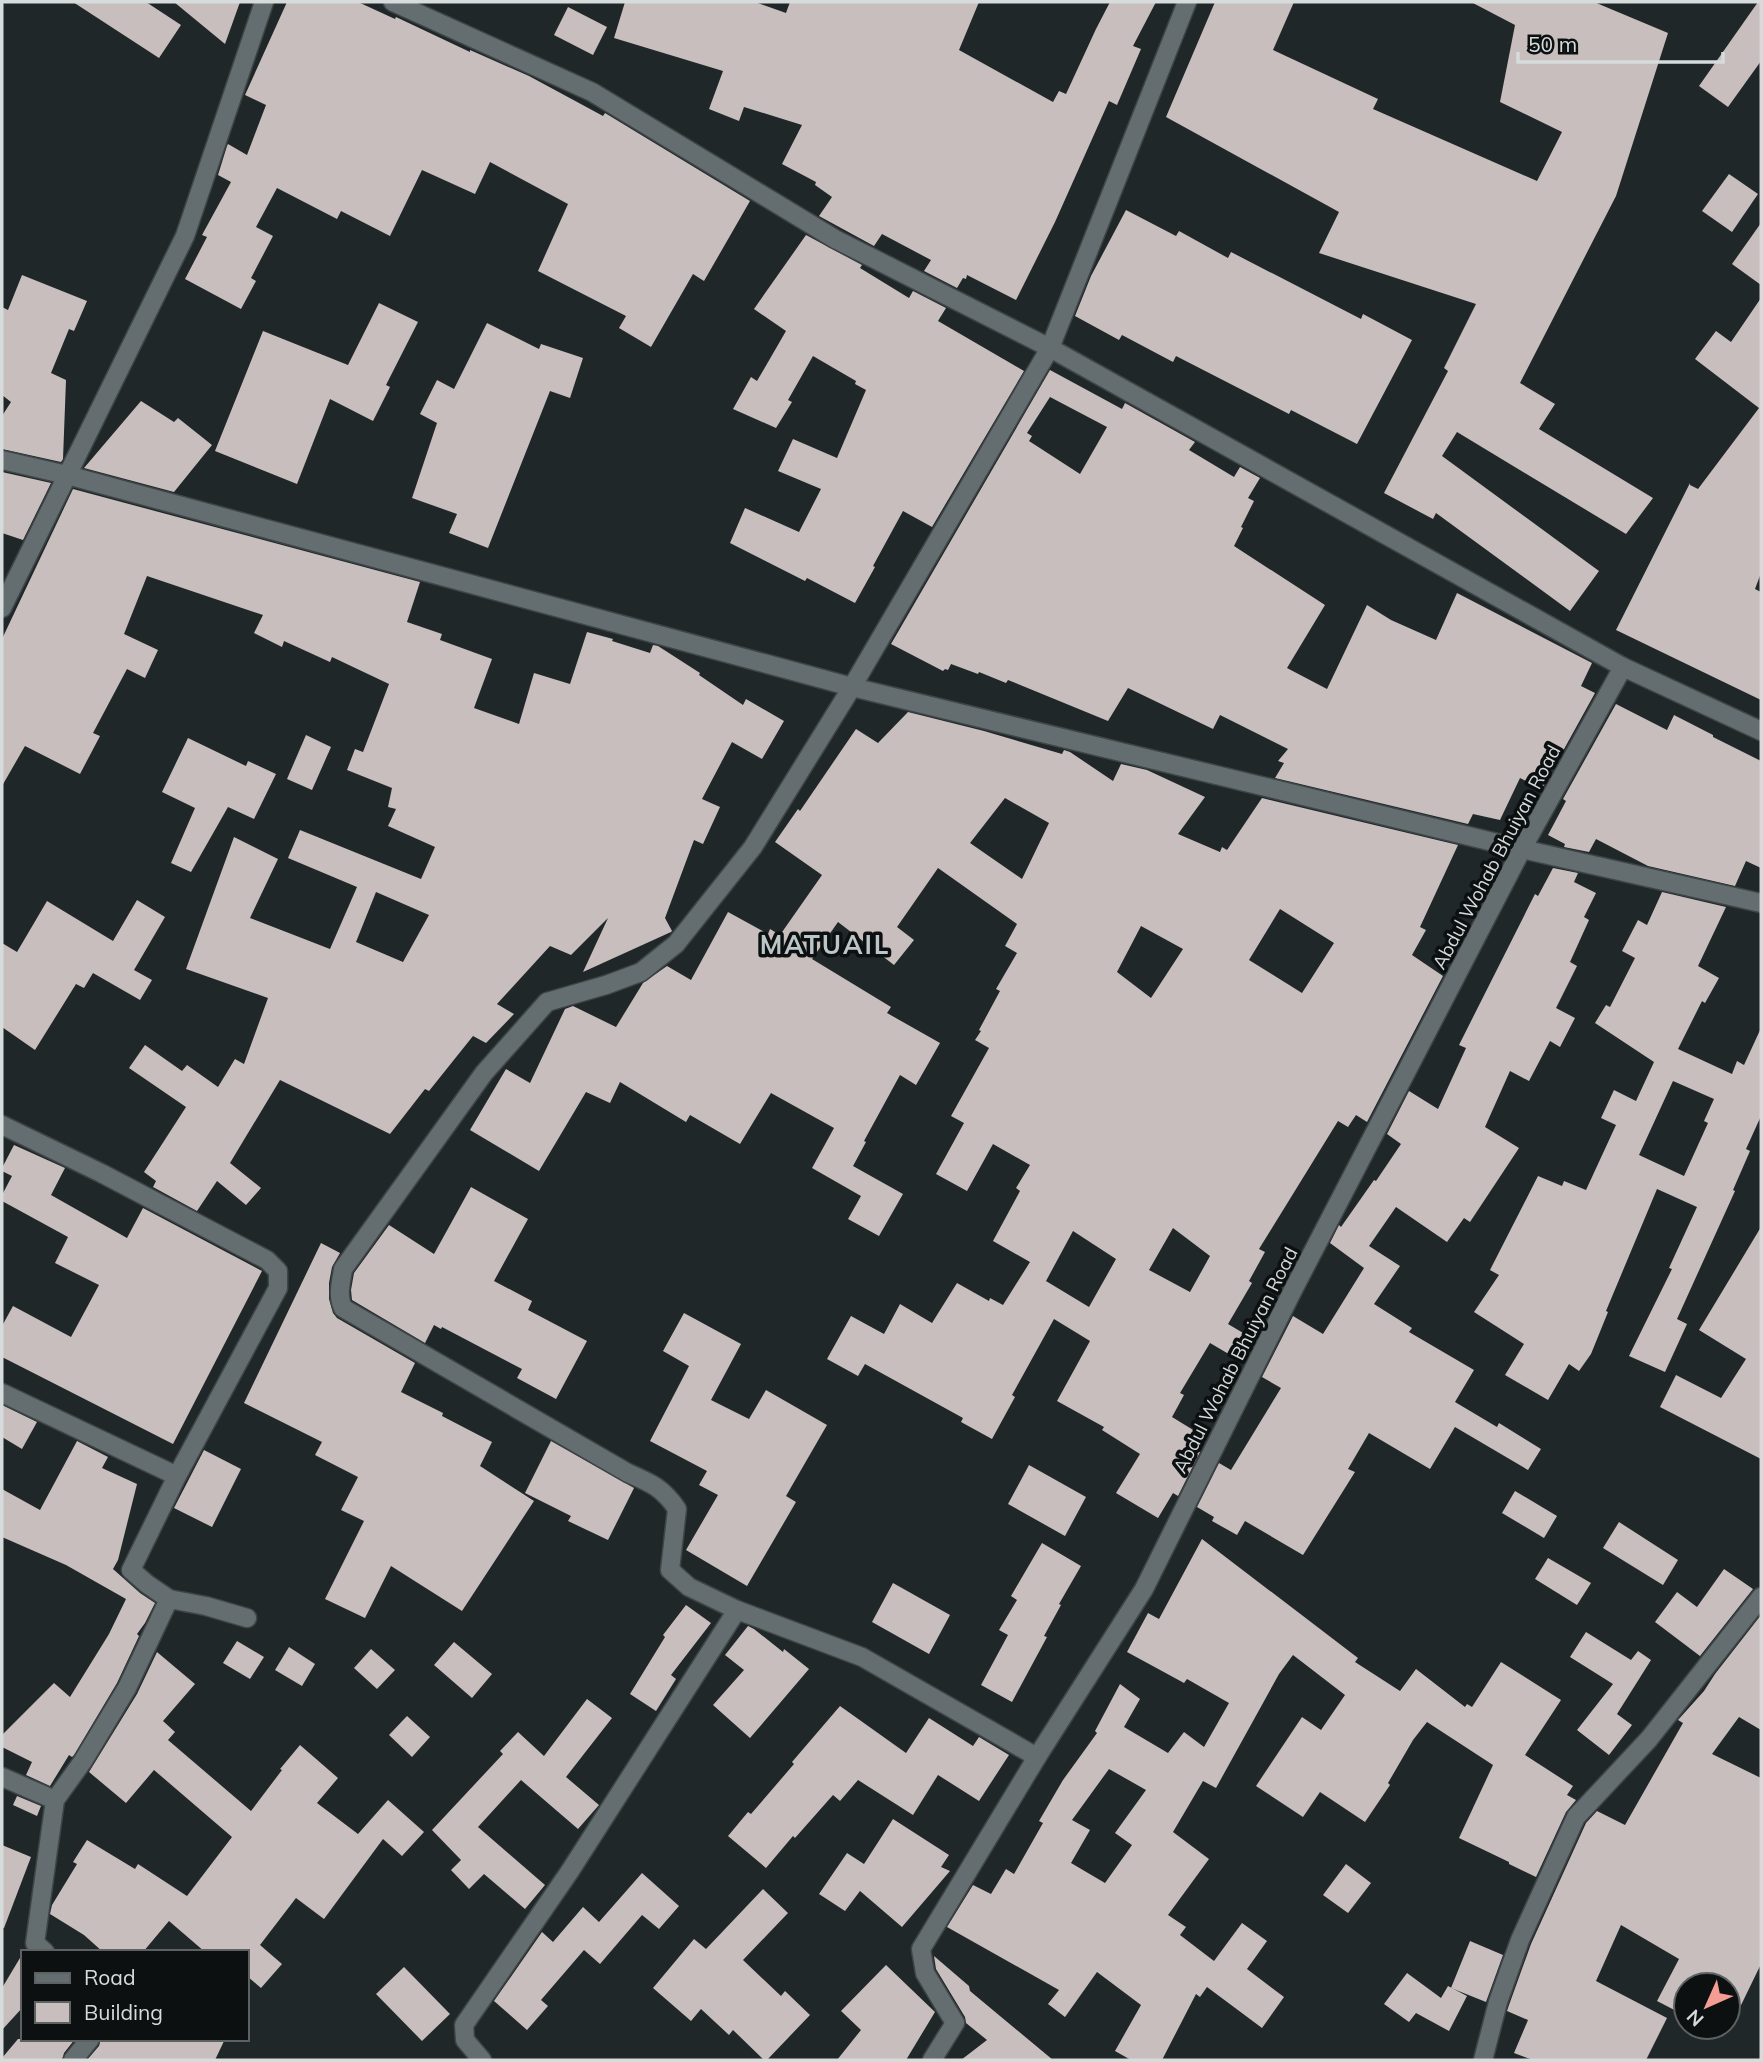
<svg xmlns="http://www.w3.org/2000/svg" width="1763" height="2062" font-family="Mulish,sans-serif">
<rect width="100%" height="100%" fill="#202729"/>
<g fill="#c8bebd" fill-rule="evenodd">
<polygon points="73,2 146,2 181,25 159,58"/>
<polygon points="174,2 240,2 225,44"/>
<polygon points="287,2 358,2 395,19 396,17 470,52 470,50 529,76 603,116 605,113 750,201 704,281 693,274 651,347 619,328 626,316 538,271 568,204 490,162 475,194 422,170 390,236 341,211 337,219 277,188 256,227 273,236 251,278 256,281 241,309 185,279 207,237 202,235 231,182 218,175 227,146 228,144 247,155 266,105 245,95"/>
<polygon points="625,2 755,2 786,13 790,2 979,2 959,50 1053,102 1059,91 1066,94 1096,29 1110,2 1156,2 1133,46 1141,49 1117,105 1109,101 1055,222 1016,300 967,275 966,279 963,278 957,288 924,271 931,260 882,234 874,246 819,216 832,197 815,185 816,182 782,164 802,125 744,107 739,121 709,109 723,71 614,38"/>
<polygon points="1215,2 1294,2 1273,50 1378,99 1373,109 1537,181 1562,132 1500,102 1515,25 1471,2 1594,2 1668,33 1616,196 1520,383 1555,404 1539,429 1653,498 1626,534 1457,432 1442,456 1599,571 1570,611 1436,513 1433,519 1384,493 1448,371 1444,368 1476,304 1319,253 1339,212 1166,117"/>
<polygon points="1758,2 1761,2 1761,61 1728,107 1699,86"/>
<polygon points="568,7 607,27 593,55 554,35"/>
<polygon points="1729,174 1758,194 1732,232 1702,211"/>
<polygon points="1126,210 1176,236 1179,231 1228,258 1231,252 1361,319 1363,314 1412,340 1357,444 1291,410 1289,414 1176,356 1173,362 1122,335 1119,340 1075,316 1091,276"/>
<polygon points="1761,223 1761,285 1732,264"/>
<polygon points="806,235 862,265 860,268 909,298 913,291 946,308 938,321 1024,371 932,527 903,511 873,566 875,567 855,603 807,578 805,581 730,543 745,508 799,532 821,489 778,471 793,439 837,458 866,390 855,384 856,381 813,356 788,400 792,402 776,428 733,409 751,377 757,381 786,331 754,309"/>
<polygon points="22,275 87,301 74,331 69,329 51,373 66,380 63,459 61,462 2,449 2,416 11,402 2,395 2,307 8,310"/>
<polygon points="1761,298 1761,573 1755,589 1761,592 1761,700 1616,630 1690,483 1690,485 1698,489 1759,408 1695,359 1716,331 1731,342"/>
<polygon points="379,303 418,322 386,385 390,387 373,421 330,399 297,484 215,451 263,331 348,365"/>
<polygon points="487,323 539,349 541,344 583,358 570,398 550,391 488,548 449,533 457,514 412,498 437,423 420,414 437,380 454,389"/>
<path d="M 1050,370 L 1122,409 L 1125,403 L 1195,442 L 1189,450 L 1234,477 L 1240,467 L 1260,478 L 1248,498 L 1254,501 L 1241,527 L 1243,528 L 1234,546 L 1325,605 L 1287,668 L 1327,689 L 1367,605 L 1391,620 L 1436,640 L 1457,593 L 1592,663 L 1581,686 L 1595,693 L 1542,789 L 1520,778 L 1500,820 L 1473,814 L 1468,824 L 1275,778 L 1284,763 L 1278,761 L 1288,749 L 1220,715 L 1213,729 L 1128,688 L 1108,721 L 1008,680 L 1006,683 L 979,672 L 978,674 L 951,664 L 948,670 L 945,669 L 943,671 L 891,644 ZM 1050,397 L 1107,427 L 1080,474 L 1029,441 L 1032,436 L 1027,433 Z"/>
<polygon points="141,401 174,422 178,418 212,445 174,492 84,468"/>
<polygon points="2,472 51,483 23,540 2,533"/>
<path d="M 73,489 L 420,582 L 407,622 L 442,634 L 440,640 L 492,659 L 474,708 L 519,724 L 534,673 L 570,684 L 587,632 L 613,639 L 612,641 L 650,653 L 653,645 L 658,646 L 700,673 L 699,675 L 743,705 L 746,699 L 784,721 L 762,759 L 732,742 L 702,799 L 720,807 L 703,844 L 694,840 L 665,918 L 672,931 L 671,932 L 583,972 L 608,918 L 571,955 L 550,946 L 497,1004 L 514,1014 L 486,1043 L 473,1036 L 429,1091 L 425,1089 L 390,1134 L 280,1080 L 230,1163 L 261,1188 L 246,1205 L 217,1181 L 197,1211 L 153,1187 L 156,1181 L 144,1172 L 186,1107 L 129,1068 L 145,1045 L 182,1071 L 187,1065 L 218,1087 L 235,1059 L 244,1064 L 268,998 L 186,969 L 234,837 L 278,859 L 250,918 L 330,949 L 357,887 L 288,858 L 300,830 L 421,879 L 435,847 L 388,826 L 396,809 L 388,807 L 392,788 L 347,770 L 355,749 L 363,752 L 389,684 L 332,657 L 330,662 L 284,641 L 282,647 L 254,633 L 263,615 L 147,576 L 124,634 L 158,650 L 145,678 L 127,669 L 93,733 L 100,736 L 80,774 L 25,746 L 2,786 L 2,639 ZM 376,892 L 429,915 L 403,962 L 356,942 Z"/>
<polygon points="1616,704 1667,730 1674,715 1713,735 1713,737 1761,761 1761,868 1746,861 1735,886 1648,866 1596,839 1589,852 1564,847 1565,844 1548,835 1566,801 1563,799"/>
<path d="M 908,712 L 984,731 L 1062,754 L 1064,750 L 1070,752 L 1113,781 L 1121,764 L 1147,770 L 1205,797 L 1178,834 L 1220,852 L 1222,847 L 1227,850 L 1262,798 L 1458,845 L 1420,927 L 1426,930 L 1412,955 L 1443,976 L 1367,1122 L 1356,1115 L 1348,1127 L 1338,1121 L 1259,1249 L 1265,1252 L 1249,1281 L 1252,1283 L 1228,1324 L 1255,1340 L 1244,1363 L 1210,1343 L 1180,1393 L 1184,1395 L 1172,1417 L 1203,1436 L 1196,1449 L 1200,1452 L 1178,1496 L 1173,1493 L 1158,1518 L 1116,1493 L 1140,1454 L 1102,1430 L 1104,1427 L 1057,1401 L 1090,1341 L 1054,1319 L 1012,1395 L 1015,1397 L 992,1439 L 961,1422 L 963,1418 L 865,1364 L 858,1376 L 827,1359 L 851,1316 L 884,1334 L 900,1304 L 932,1323 L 957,1283 L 989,1301 L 990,1298 L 1003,1305 L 1030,1262 L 993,1241 L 1020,1191 L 1016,1188 L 1030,1165 L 993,1144 L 967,1191 L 936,1174 L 964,1123 L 951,1116 L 989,1048 L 975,1040 L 981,1031 L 979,1030 L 1000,991 L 996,989 L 1017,953 L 1005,946 L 1017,924 L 938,868 L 897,927 L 914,940 L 894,965 L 838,922 L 812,959 L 891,1007 L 887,1013 L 940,1043 L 916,1085 L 900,1075 L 864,1141 L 866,1142 L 853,1166 L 903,1194 L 879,1236 L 848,1219 L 861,1196 L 812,1168 L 834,1128 L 771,1093 L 740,1144 L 690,1115 L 686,1122 L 620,1082 L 610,1103 L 586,1092 L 539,1171 L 470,1130 L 506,1069 L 530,1083 L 565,1009 L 573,1006 L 616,1027 L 643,983 L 667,966 L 691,980 L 728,912 L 768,934 L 770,929 L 780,935 L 822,875 L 775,842 L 798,809 L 800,811 L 856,729 L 878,743 ZM 1005,798 L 1049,823 L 1022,879 L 970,843 ZM 1280,909 L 1334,943 L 1302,993 L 1249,960 ZM 1141,926 L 1183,949 L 1151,998 L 1117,972 ZM 1173,1228 L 1210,1256 L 1190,1292 L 1149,1270 ZM 1073,1231 L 1116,1259 L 1089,1307 L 1046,1281 Z"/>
<polygon points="306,735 331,747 312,790 287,779"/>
<polygon points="188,738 246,766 248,761 276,774 254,819 228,807 191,872 171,863 195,808 162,792"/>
<polygon points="1553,868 1578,873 1574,882 1596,893 1584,917 1589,920 1570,962 1577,966 1556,1008 1575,1018 1560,1047 1550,1041 1529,1081 1510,1071 1485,1127 1519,1148 1470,1222 1464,1218 1447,1242 1396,1207 1369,1246 1400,1266 1374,1304 1412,1328 1409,1332 1474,1370 1455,1402 1497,1427 1499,1423 1541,1449 1528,1470 1455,1427 1430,1469 1369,1433 1348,1469 1355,1472 1303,1555 1245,1521 1237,1535 1212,1521 1214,1517 1197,1507 1219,1463 1231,1470 1281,1388 1262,1377 1293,1316 1323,1334 1364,1268 1330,1243 1339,1225 1341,1227 1374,1180 1376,1181 1401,1144 1387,1134 1409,1091 1438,1109 1466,1048 1459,1045 1535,894 1538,896"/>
<path d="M 1662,892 L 1726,907 L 1698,966 L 1719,978 L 1705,1003 L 1702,1001 L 1678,1049 L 1732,1074 L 1737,1061 L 1744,1065 L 1761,1028 L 1761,1116 L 1746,1149 L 1750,1151 L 1733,1190 L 1735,1191 L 1677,1319 L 1687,1324 L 1665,1372 L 1629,1356 L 1672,1269 L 1669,1268 L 1697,1207 L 1657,1189 L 1606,1311 L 1608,1312 L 1591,1354 L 1579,1371 L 1569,1364 L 1548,1400 L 1505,1375 L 1524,1344 L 1474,1312 L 1499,1275 L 1490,1270 L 1538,1176 L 1562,1186 L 1564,1181 L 1586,1190 L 1616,1125 L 1601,1118 L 1614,1090 L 1636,1101 L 1654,1062 L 1595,1023 L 1606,1005 L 1610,1007 L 1635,958 L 1622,951 L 1638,920 L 1647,925 ZM 1673,1081 L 1714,1099 L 1704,1121 L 1708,1123 L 1684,1176 L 1639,1155 Z"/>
<polygon points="137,900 165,917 134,970 152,980 140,1000 93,973 84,988 76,984 35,1050 2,1027 2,943 17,952 47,901 113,941"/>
<polygon points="14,1145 65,1168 51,1195 127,1238 143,1208 262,1271 173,1444 2,1357 2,1326 13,1306 71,1337 99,1285 55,1263 68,1237 2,1201 2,1195 12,1176 2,1171 2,1168"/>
<polygon points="471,1187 528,1219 494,1281 532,1301 528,1310 587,1341 556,1399 517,1378 522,1369 442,1327 441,1329 434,1325 425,1343 352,1300 351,1290 354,1273 389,1225 434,1254"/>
<polygon points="1761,1227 1761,1459 1660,1407 1676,1375 1721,1398 1746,1359 1699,1330"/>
<polygon points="321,1243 340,1253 332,1267 329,1283 329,1299 333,1313 337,1318 415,1363 401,1392 443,1413 442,1416 492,1442 480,1466 534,1501 462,1611 391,1566 365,1618 325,1599 364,1521 341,1510 358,1477 315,1455 322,1442 244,1403"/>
<polygon points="684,1313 741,1344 711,1400 749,1419 766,1390 827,1425 786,1496 796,1502 747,1586 686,1550 718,1495 699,1485 707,1471 650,1441 689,1366 663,1351"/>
<polygon points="2,1405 37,1422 22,1449 2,1437"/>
<polygon points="77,1441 108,1457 102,1468 137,1484 118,1560 113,1569 140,1593 155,1603 145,1623 137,1634 139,1636 117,1683 74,1755 72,1757 69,1755 50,1786 26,1775 32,1762 2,1747 2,1735 54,1683 70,1697 109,1634 126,1599 66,1565 2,1537 2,1489 40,1510"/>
<polygon points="551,1441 634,1488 608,1540 568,1521 571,1516 525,1493"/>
<polygon points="204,1450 241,1469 212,1527 174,1508"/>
<polygon points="1029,1465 1086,1497 1065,1536 1008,1504"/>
<polygon points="1515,1491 1557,1516 1544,1538 1502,1513"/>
<polygon points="1619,1522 1678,1560 1663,1585 1603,1548"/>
<path d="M 1202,1539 L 1358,1658 L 1355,1662 L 1400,1691 L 1416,1669 L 1465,1707 L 1467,1704 L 1472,1707 L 1501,1662 L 1561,1700 L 1525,1755 L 1573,1786 L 1567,1795 L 1576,1800 L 1566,1812 L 1536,1877 L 1509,1864 L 1509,1862 L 1459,1838 L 1493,1765 L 1427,1722 L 1413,1740 L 1388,1783 L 1390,1785 L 1365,1822 L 1320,1792 L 1303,1817 L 1256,1786 L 1302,1717 L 1321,1730 L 1345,1695 L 1293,1655 L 1279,1674 L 1216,1788 L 1203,1781 L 1173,1832 L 1209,1859 L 1168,1915 L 1186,1927 L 1180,1935 L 1214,1961 L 1242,1923 L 1267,1941 L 1247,1969 L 1284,1997 L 1262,2028 L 1207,1987 L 1200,1997 L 1196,1994 L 1162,2060 L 1131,2060 L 1115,2051 L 1141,2005 L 1097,1972 L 1065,2017 L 1048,2004 L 1059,1990 L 947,1927 L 973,1885 L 991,1894 L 1006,1869 L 1014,1874 L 1043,1823 L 1039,1821 L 1063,1780 L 1097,1733 L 1095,1731 L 1120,1684 L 1140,1699 L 1124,1727 L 1168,1753 L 1184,1732 L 1204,1747 L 1229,1703 L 1187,1679 L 1184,1683 L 1127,1652 L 1148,1613 L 1159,1619 ZM 1109,1769 L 1146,1790 L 1115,1833 L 1132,1845 L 1105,1883 L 1071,1863 L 1090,1830 L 1072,1820 Z"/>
<polygon points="1042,1543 1081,1566 1059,1604 1061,1605 1044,1636 1047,1637 1012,1702 981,1685 1008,1635 999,1630 1017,1600 1011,1596"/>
<polygon points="1548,1558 1591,1583 1577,1605 1535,1579"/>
<polygon points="1724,1569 1753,1589 1700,1656 1655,1622 1677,1592 1697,1607"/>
<polygon points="893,1583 950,1615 929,1654 872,1622"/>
<polygon points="686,1605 711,1623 671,1675 676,1679 656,1711 630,1694 665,1637 663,1635"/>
<polygon points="1761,1615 1761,1730 1739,1717 1712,1754 1761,1778 1761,1964 1728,2032 1728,1985 1686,1985 1686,2016 1657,2001 1679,1959 1621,1925 1596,1981 1667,2018 1646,2060 1533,2060 1514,2053 1528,2020 1507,2011 1509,2005 1531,1944 1586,1823 1597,1811 1625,1825 1683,1723 1678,1720 1704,1691 1715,1674"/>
<polygon points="748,1626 754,1629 783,1652 784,1649 809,1669 750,1738 713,1705 744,1670 725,1655"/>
<polygon points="1586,1632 1631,1660 1638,1651 1651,1660 1617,1714 1632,1725 1609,1755 1577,1730 1613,1684 1570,1657"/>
<polygon points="237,1641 264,1657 250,1679 223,1663"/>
<polygon points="454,1642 492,1674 472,1698 434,1665"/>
<polygon points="289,1647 315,1664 302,1686 275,1670"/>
<polygon points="371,1649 395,1670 377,1689 354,1668"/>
<polygon points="157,1652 195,1684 163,1721 175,1732 168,1740 251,1811 282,1770 280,1769 300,1745 338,1778 317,1803 358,1834 388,1800 424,1832 402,1856 383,1839 324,1919 296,1898 260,1945 282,1964 261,1988 247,1976 247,1952 205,1952 169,1921 143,1952 103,1952 84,1935 50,1914 52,1905 77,1864 73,1862 87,1840 135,1869 138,1864 187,1896 232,1837 154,1770 126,1803 89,1772 137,1694"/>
<polygon points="587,1699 612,1718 566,1777 599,1805 578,1829 521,1780 478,1827 545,1885 525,1909 484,1874 469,1889 451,1870 461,1860 432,1830 503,1754 500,1751 518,1732 544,1756"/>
<polygon points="840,1706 906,1753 929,1718 973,1746 979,1737 1009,1755 979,1801 938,1775 913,1815 858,1780 840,1801 833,1795 795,1838 793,1836 766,1868 728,1836 748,1812 751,1814 794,1764 792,1762"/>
<polygon points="407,1716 430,1737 412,1757 389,1735"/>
<polygon points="17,1796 41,1806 37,1816 13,1805"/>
<polygon points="893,1819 949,1855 941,1867 950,1871 902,1927 860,1891 845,1911 819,1894 847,1853 864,1864"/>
<polygon points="2,1845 31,1857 4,1928 2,1928"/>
<polygon points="1346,1864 1371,1883 1348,1913 1323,1895"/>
<polygon points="642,1873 679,1906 659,1929 642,1915 600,1964 584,1950 541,2000 548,2006 527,2030 494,2001 542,1932 553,1942 583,1907 599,1922"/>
<polygon points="763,1889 788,1913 743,1960 781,1996 785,1991 810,2015 767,2060 764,2060 733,2030 729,2035 701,2009 691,2021 653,1988 694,1939 706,1949"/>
<polygon points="1470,1941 1503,1955 1486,2002 1451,1988"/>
<polygon points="23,1953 23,2007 2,2030 2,1988"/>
<polygon points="934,1956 969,1986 970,1991 1053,2060 961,2060 987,2040 966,2023 965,2017 936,1969"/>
<polygon points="886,1965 935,2012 906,2060 837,2060 861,2030 841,2011"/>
<polygon points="404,1967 450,2014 422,2041 376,1994"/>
<polygon points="1407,1973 1441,1998 1448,1986 1467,1996 1449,2031 1416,2013 1409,2022 1384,2004"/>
<polygon points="18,2039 75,2039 64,2053 62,2060 2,2060 2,2058"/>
<polygon points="101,2039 225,2039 215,2060 87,2060 99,2046"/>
</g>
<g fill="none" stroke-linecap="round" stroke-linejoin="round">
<g stroke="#3e4547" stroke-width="21">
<g id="minor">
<polyline points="393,2 592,92 835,239 1050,348 1623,667 1761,731"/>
<polyline points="2,460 67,475 852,687 1522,849 1761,903"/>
<polyline points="2,608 185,236 264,2"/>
<polyline points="2,1125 101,1173 267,1260 278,1271 278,1288 177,1476 131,1570 147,1584 169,1599 206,1606 247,1618"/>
<polyline points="2,1393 177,1476"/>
<path d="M 1037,1757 L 862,1657 L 737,1610 L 689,1587 L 670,1570 L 677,1509 C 663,1488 651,1483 628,1473 L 343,1308 C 337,1295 341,1283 343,1269 L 484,1073 L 547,1002 L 606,985 L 641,972 L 676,944 L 753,847 L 852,687 L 1050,348 L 1187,2"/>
<polyline points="2,1777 55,1800"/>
<polyline points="45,1952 35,1943 55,1800 83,1761 127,1688 169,1599"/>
<polyline points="73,2060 90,2039"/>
<polyline points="482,2060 465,2040 464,2025 570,1871 737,1610"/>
<polyline points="932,2060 955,2023 925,1973 921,1949 1037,1757 1144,1589 1292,1292 1522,849 1623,667"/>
<polyline points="1483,2060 1498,2002 1520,1940 1576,1817 1649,1739 1761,1597"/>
</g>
</g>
<use href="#minor" stroke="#646d6f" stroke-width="18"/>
</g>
<g text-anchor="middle" stroke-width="7" stroke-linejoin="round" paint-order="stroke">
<g font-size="19" fill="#d6dbdc" stroke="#0c1010">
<text transform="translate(1496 857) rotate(-62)" y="7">Abdul Wohab Bhuiyan Road</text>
<text transform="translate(1235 1360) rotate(-63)" y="7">Abdul Wohab Bhuiyan Road</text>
</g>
<g font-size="26" font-weight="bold" letter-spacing="2" fill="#bcc6c8" stroke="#0c1010">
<text x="825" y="954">MATUAIL</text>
</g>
</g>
<rect width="1763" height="2062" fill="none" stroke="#d6dbdc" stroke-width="7"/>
<rect x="21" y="1950" width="228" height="91" fill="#0c1010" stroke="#5d6162" stroke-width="2"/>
<rect x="35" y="1973" width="35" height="10" fill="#646d6f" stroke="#5d6162" stroke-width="2"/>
<text x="84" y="1985" font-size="21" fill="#d6dbdc">Road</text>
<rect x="35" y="2002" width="35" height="21" fill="#c8bebd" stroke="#5d6162" stroke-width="2"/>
<text x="84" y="2020" font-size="21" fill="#d6dbdc">Building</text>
<g transform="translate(1707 2006) rotate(225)"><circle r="33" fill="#0c1010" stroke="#5d6162" stroke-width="2"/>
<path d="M0-5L12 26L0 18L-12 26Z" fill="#f59c95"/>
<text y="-10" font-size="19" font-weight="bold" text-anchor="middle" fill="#d6dbdc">N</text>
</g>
<path d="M1518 52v10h205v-10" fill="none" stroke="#d6dbdc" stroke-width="3.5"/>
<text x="1528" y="52" font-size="21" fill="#d6dbdc" stroke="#0c1010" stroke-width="5" paint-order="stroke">50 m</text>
</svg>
